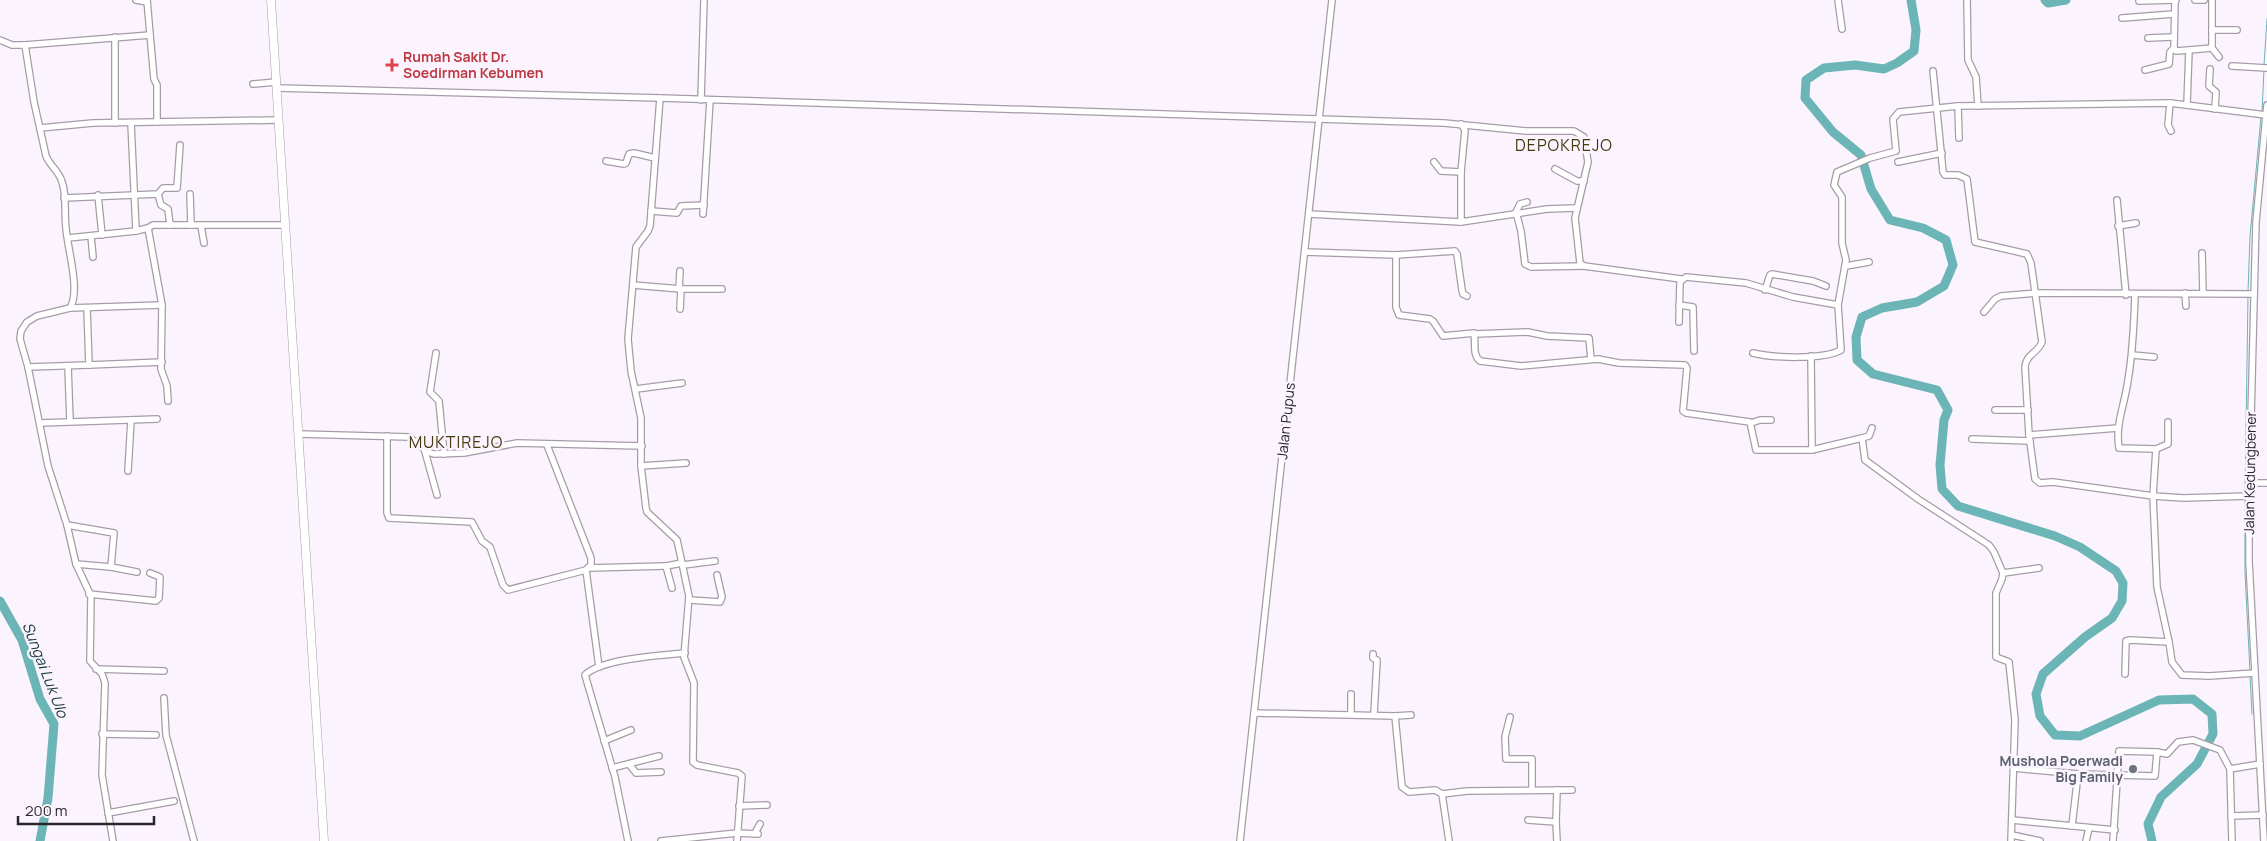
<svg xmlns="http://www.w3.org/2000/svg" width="2267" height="841" font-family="Manrope,sans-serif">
<rect width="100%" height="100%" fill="#fbf4fe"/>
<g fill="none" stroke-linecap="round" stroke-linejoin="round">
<g stroke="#6cb5b7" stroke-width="1">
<polyline points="2264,65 2267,19"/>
<polyline points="2262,113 2264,69"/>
<polyline points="2248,292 2250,236 2261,117"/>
<polyline points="2245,494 2248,296"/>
<polyline points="2245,498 2245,573 2250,672"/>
<polyline points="2250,676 2252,714"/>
</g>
<g stroke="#6cb5b7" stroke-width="9">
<polyline points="1911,0 1916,30 1914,51 1897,63 1884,69 1855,65 1824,68 1806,80 1805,98 1833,132 1861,155 1871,189 1890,220 1923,228 1946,240 1953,265 1944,286 1917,302 1882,308 1862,317 1856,337 1857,360 1873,374 1937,390 1948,410 1944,420 1940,465 1942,489 1958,506 2055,536 2080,547 2116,571 2123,583 2122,601 2112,618 2085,637 2043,674 2036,694 2040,716 2055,735 2080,736 2159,700 2193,699 2212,714 2213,734 2197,764 2161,797 2148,824 2152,841"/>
<polyline points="2045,0 2048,3 2066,0"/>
<polyline points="0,601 22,640 40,699 54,724 48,798 40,841"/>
</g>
<g stroke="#a59ca7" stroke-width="8">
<g id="minor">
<polyline points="136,0 147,2"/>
<polyline points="147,0 154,79 157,85 157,122"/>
<polyline points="1838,0 1842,29"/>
<polyline points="1967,0 1968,60 1976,77 1978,106"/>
<polyline points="2175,0 2174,48 2176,51 2189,50 2187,104"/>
<polyline points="2195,0 2204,0"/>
<polyline points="2212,0 2212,48 2219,57"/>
<polyline points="2139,1 2176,0"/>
<polyline points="2122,18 2174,14"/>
<polyline points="2212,30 2237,30"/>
<polyline points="115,37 115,123"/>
<polyline points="2148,38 2173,37"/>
<path d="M 0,40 L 12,45 L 25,45 L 34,102 L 46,156 C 50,166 59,171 62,182 C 67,195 64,214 66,228 C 67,247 81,291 70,308 L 37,316 L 27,322 L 21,331 L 20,339 L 28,367 L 48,466 L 67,525 L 76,564 L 91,596 L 90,661 L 102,674 L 105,683 L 102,775 L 113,841"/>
<polyline points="25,45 150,35"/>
<polyline points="2189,50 2212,48"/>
<polyline points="2232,66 2267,68"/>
<polyline points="2210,69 2209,86 2216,92 2215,109"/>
<polyline points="2145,70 2169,64 2170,52 2174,48"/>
<path d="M 1933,71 L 1943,172 L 1945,175 L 1958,175 L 1967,179 L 1975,242 L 2027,254 L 2031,263 L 2042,342 C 2038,353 2026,354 2025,367 L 2029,435 L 2035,479 L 2040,483 L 2053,482 L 2153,496 L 2157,587 L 2169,642 L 2130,640 L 2126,641 L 2125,674"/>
<polyline points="253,84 276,82"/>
<polyline points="277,88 660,98 1444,123 1526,131 1574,131 1584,137 1588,162 1575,218 1580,263 1584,266 1681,279"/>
<polyline points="660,98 650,226 648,231 636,247 628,339 631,371 641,418 641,466 646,508 647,512 677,540 689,596 684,657 694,683 693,762 697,765 738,773 742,776 737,841"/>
<polyline points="701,100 704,0"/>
<polyline points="2170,103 2168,125 2171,131"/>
<polyline points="1958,106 1959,138"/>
<polyline points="131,123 136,231"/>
<polyline points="40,128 93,123 278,120"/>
<polyline points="606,161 624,164 626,163 629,154 634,153 655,158"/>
<polyline points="1434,162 1441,171 1461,172"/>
<polyline points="1898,162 1942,153"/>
<polyline points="1555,169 1577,181 1584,181"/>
<polyline points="190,194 191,225"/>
<polyline points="98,195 102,235"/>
<polyline points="64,198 158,194 163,188 177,188 180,145"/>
<polyline points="2117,200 2126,295"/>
<polyline points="1527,202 1520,204 1516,212 1521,231 1525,264 1531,267 1584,266"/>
<polyline points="651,211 677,213 681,206 704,205"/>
<polyline points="703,214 710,100"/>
<polyline points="1309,214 1461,222 1547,209 1577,208"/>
<polyline points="1461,222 1461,172 1465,130 1461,124"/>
<polyline points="170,225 284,225"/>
<polyline points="201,226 204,243"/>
<polyline points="2118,226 2136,223"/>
<polyline points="148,228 153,225 170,225 168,209 161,205 158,194"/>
<polyline points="91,236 93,257"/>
<polyline points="68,238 136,231 148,228 162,305 161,369 167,386 168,401"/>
<polyline points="1305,252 1396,255 1455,251 1457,254 1462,290 1463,294 1467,296"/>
<polyline points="2202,253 2203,293"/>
<path d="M 1396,255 L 1396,307 L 1399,315 L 1430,319 L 1433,321 L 1443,336 L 1474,333 C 1476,342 1472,355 1480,361 L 1521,366 L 1598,359 L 1619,363 L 1685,365 L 1687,368 L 1683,411 L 1686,413 L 1750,422 L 1756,450 L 1812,450 L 1862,438"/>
<polyline points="1846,266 1869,262"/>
<polyline points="633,285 681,289 722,289"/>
<polyline points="679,289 680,271"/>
<polyline points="1765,290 1770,275 1772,274 1813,281 1826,286"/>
<polyline points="2185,293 2186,306"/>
<path d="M 2135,295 C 2134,324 2133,352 2128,380 C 2125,404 2115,424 2119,448 L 2156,449 L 2153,496 L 2184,498 L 2249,496"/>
<polyline points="1679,305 1693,307 1694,351"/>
<polyline points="70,308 162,305"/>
<polyline points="87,308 89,365 162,362"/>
<polyline points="680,309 681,289"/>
<polyline points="1984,312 1995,299 2001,296 2036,293 2254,294"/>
<polyline points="1679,322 1680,282 1686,277 1746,283 1793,297 1838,305"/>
<polyline points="1475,334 1528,332 1547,336 1589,338 1591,359"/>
<polyline points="436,353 430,392 439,401 444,454"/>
<path d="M 1753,353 C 1773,358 1823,360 1841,350 L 1838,305 L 1846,260 L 1842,243 L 1842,197 L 1834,185 L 1837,172 L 1870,158 L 1896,151 L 1893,119 L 1899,112 L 1958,106 L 2170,103 L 2266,115"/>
<polyline points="2132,355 2154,357"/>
<polyline points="1811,356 1812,450"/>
<polyline points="68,366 70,421"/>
<polyline points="28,367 89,365"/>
<polyline points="636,389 682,383"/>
<polyline points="1995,410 2028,410"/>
<polyline points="40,423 157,419"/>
<polyline points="1751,423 1760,420 1771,420"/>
<polyline points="1872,428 1869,436 1862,438 1865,460 1918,499 1989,545 1994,552 2003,573 2002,579 1996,593 1996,657 2009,662 2015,720 2011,841"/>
<polyline points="299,434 409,437 428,452 434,454 464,453 517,443 642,446"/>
<polyline points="2029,435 2118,428"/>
<polyline points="387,436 387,513 389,518 472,522 482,541 490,547 503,585 508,590 586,570 591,565 591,558 547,445"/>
<polyline points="1972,439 2030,441"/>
<polyline points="424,448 437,495"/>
<polyline points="2156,449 2168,444 2168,422"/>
<polyline points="641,466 686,463"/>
<polyline points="128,471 131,420"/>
<polyline points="2250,483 2267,483"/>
<polyline points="67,525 114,533 111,567"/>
<polyline points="76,564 111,567 137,572"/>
<polyline points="683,565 715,561"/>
<polyline points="588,568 666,566"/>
<polyline points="586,570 599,667"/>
<polyline points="2003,573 2039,568"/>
<polyline points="672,588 666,566 682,563"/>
<polyline points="89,594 156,601 159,598 160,577 150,573"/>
<polyline points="690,600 720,602 722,597 717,575"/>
<polyline points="2169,642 2172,662 2182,675 2209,676 2255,673"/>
<polyline points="1373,654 1373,658 1377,660 1374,714"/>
<polyline points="96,669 164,671"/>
<polyline points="164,698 166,735 194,841"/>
<polyline points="1254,713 1395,716 1402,787 1409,792 1435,790 1442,794 1449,841"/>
<polyline points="1351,714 1351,694"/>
<polyline points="1395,716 1411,715"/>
<polyline points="1510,717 1505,737 1506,759 1532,759 1532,790"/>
<polyline points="102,734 156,735"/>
<polyline points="604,741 631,730"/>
<polyline points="629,764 636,773 661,772"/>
<polyline points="612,768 659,756"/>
<polyline points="2014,768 2078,774 2155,776 2157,752 2167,754 2178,742 2193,740 2220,750 2230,769 2260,764"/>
<polyline points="2230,769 2232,841"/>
<polyline points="1442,794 1467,791 1572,790"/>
<polyline points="739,806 767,805"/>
<polyline points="108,813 174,801"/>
<polyline points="2231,816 2263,815"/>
<polyline points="1528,820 1556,822 1557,790"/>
<polyline points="2012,820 2115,830"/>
<polyline points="1556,822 1557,841"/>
<polyline points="2072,826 2078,774"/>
<polyline points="755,833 760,824"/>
<polyline points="2012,835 2040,841"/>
<path d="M 628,841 L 615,777 L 585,675 C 600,659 662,655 685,653"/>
<polyline points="661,841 737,833 758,834"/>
<polyline points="1240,841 1332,0"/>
<polyline points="2086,841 2089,828"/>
<polyline points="2113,841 2119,751 2157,752"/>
<polyline points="2264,841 2249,561 2249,496 2256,222 2267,105"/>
</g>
</g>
<g stroke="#a59ca7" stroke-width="9">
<polyline id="major" points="271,0 324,841"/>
</g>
<use href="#minor" stroke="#fff" stroke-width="5.5"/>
<use href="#major" stroke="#fff" stroke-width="8"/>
</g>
<path fill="#e0444e" stroke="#fbf4fe" stroke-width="2" d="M389.5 57.5h5v5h5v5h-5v5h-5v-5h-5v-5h5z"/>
<circle fill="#6b7280" stroke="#fbf4fe" stroke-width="2" cx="2133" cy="769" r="5"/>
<g text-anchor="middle" stroke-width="5" stroke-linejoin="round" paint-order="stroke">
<g font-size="14" font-weight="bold" fill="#be3a42" stroke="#fbf4fe" text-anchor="start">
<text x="403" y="62">Rumah Sakit Dr.<tspan x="403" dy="16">Soedirman Kebumen</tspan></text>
</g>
<g font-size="14" fill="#2a262b" stroke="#fbf4fe">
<text transform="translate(1286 421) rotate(-84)" y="5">Jalan Pupus</text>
<text transform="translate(2250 473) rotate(-89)" y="5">Jalan Kedungbener</text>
</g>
<g font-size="14" font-weight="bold" fill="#5b616d" stroke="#fbf4fe" text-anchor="end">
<text x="2123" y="766">Mushola Poerwadi<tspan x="2123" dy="16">Big Family</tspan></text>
</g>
<g font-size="15" font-style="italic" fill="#173b3c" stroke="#fbf4fe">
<text transform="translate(45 670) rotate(69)" y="5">Sungai Luk Ulo</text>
</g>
<g font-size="16" letter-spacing="1" fill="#46380f" stroke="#fbf4fe">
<text x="1564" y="151">DEPOKREJO</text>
<text x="456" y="448">MUKTIREJO</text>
</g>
</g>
<path d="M18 816v8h136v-8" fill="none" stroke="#2a262b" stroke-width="2.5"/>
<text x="25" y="816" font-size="15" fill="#2a262b" stroke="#fbf4fe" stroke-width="4" paint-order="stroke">200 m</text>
</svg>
